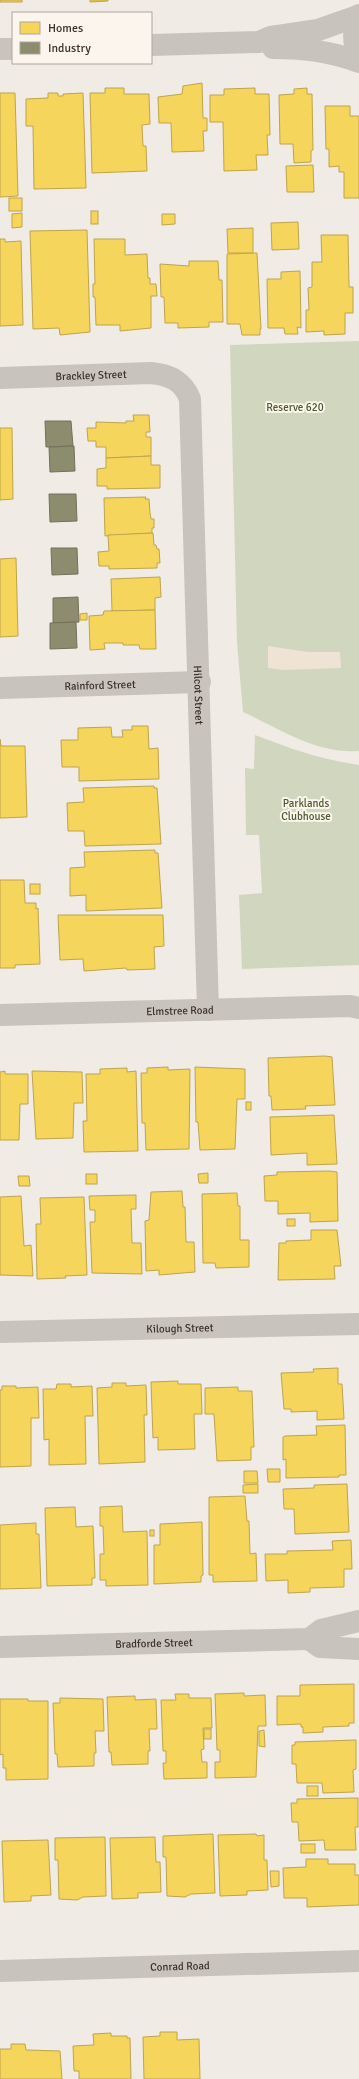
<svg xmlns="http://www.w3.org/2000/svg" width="359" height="2079" font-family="Signika,sans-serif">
<rect width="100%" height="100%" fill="#f0ebe5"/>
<g fill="#d1d6bf">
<path d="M 359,341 L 359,751 C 316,754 280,729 243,712 L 237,643 L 230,345 Z"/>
<path d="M 255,735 C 292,749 319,759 359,765 L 359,965 L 242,969 L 239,895 L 262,893 L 259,835 L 246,835 L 245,768 L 254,769 Z"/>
</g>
<polygon fill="#eee3d5" points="268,646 308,652 340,652 341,668 284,670 268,668"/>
<g fill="#f6d55c" stroke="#bea44d">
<rect x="0" y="0" width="22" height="2"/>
<polygon points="90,0 108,0 108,1 90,2"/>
<polygon points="202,83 203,118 207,118 207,131 203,131 204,151 172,152 171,123 159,123 158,97 182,94 183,86"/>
<polygon points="105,88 124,88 124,94 149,94 150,124 142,125 143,146 146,146 147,171 92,173 90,93 105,93"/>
<polygon points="255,88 255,94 269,94 270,135 267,135 268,155 256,155 257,170 224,171 223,122 210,122 210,95 224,95 224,89"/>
<polygon points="307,88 307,94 312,94 313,150 311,151 311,162 294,163 293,144 280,144 279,95 294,94 294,89"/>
<polygon points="0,93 15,93 18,196 0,197"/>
<polygon points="48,93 58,93 58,96 63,96 63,94 83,93 86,188 34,189 33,126 26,126 26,99 48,98"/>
<polygon points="325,106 350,106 350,116 359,116 359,198 344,198 344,172 339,172 339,166 329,167 329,149 326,149"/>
<polygon points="313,165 314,192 287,192 286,166"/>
<rect x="9" y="198" width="13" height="13"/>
<rect x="91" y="211" width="7" height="13"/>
<polygon points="22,213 22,227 12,228 12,214"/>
<polygon points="162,214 175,214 175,224 162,225"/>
<polygon points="298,222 299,249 272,250 271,223"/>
<polygon points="253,228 253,253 228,253 227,229"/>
<polygon points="87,230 90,332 60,335 59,328 33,329 30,231"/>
<polygon points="321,235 348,235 349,287 353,287 353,313 345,313 345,334 324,335 324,331 306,332 306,310 309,310 308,288 312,287 312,262 322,262"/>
<polygon points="0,239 5,239 5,242 21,241 23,325 0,326"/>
<polygon points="94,239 125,239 125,255 147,254 148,278 150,278 150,284 156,284 157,296 151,296 151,328 120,331 120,325 96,325 95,297 93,297 93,284 95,284"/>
<polygon points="257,253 261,329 260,329 260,335 242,335 240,324 227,324 227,254"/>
<polygon points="189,261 218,261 219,280 222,280 223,322 209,322 209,327 178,328 178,323 165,323 164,297 161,297 160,264 189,266"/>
<polygon points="300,271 301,328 297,327 298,334 285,334 284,328 268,328 267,279 281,279 281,272"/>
<polygon points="133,415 149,415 150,432 146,432 146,437 151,437 151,456 106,458 106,447 96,447 96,441 88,441 87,428 96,428 96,422 126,423 126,421 134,421"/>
<polygon points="0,428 12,428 13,499 0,500"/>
<polygon points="151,456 151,465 160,465 160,488 107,489 107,486 97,486 97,469 106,468 106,458"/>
<polygon points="146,497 145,499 149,499 150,513 151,519 154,519 154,528 152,528 152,533 105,536 104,498"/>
<polygon points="153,533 154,545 156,545 157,549 159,549 160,563 157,563 157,568 109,569 109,566 99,566 98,552 109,551 108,535"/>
<polygon points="16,558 18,636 0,637 0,559"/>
<polygon points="160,577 161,597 155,598 155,610 112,611 111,579"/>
<polygon points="155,610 156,649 140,649 139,645 123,645 123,643 104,643 105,649 90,650 89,616 103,615 104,611"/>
<polygon points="87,613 87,620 80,620 80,614"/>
<polygon points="132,726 148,726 149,749 158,748 159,779 79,781 79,767 62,767 61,740 78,740 78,728 111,727 112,737 123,737 122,730 132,730"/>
<polygon points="0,739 1,746 25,746 27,817 0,818"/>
<polygon points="154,786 154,788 157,788 161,844 85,846 84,831 68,831 67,803 84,802 83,788"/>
<polygon points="155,850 155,853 158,853 162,908 86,911 86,895 70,896 70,868 85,867 84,852"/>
<polygon points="0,880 24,880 25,903 36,903 36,909 38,908 40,964 15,965 15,968 0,968"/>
<rect x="30" y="884" width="10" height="10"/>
<polygon points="58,915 163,915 164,946 154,947 155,969 127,970 126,968 84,971 83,959 60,960"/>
<polygon points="325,1056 332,1057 335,1105 305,1106 306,1109 272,1110 271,1096 269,1096 268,1058"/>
<polygon points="168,1067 168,1070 190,1069 189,1149 146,1150 145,1123 142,1123 141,1073 147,1073 147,1068"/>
<polygon points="195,1067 245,1069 245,1099 237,1099 235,1149 200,1150 198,1122 196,1122"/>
<polygon points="127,1068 127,1072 136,1071 138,1151 84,1152 83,1121 87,1121 86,1074 100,1074 100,1069"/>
<polygon points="5,1071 5,1074 28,1074 28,1104 20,1104 19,1140 0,1140 0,1072"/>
<polygon points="32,1071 82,1072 83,1103 74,1103 73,1138 36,1139"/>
<rect x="246" y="1102" width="5" height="8"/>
<polygon points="334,1115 337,1164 307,1165 307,1153 271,1155 270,1117"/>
<polygon points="329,1171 337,1172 338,1221 310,1222 310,1213 278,1214 278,1201 265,1201 264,1176 277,1175 277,1172"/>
<polygon points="208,1173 208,1183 199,1183 198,1174"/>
<rect x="86" y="1174" width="11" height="10"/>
<polygon points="18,1176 29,1176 30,1186 19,1186"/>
<polygon points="182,1191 183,1207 185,1207 186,1242 194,1242 195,1272 159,1275 159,1270 146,1271 145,1221 149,1220 151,1192"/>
<polygon points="237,1193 238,1206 240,1206 240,1240 249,1240 249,1267 216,1268 215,1263 203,1263 202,1194"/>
<polygon points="136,1195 136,1209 131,1209 132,1243 141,1243 142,1274 92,1273 90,1222 95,1222 95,1210 90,1210 89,1196"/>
<polygon points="21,1196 24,1246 31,1245 33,1276 0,1275 0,1197"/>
<polygon points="84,1197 87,1275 65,1276 66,1278 37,1279 36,1224 41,1224 40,1198"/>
<rect x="287" y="1219" width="8" height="7"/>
<polygon points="311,1230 337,1230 341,1266 334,1266 335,1279 278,1280 279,1243 286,1243 286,1241 311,1240"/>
<polygon points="338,1368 338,1384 342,1384 344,1419 317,1420 317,1411 291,1412 291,1409 284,1409 281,1373 314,1372 313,1369"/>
<polygon points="178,1381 178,1384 201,1384 202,1414 194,1414 195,1449 158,1450 158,1437 153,1438 151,1382"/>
<polygon points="112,1383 126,1383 126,1386 146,1385 147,1415 144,1415 145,1462 99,1464 97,1388 112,1387"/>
<polygon points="57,1384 71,1384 71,1387 92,1386 93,1416 85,1416 86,1464 49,1465 49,1439 44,1440 43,1389 56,1389"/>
<polygon points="2,1386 16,1386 16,1388 38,1387 39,1418 31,1418 31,1466 0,1467 0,1390 2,1390"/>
<polygon points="238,1387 238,1391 252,1391 254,1447 251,1447 251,1460 217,1461 214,1414 205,1414 205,1388"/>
<polygon points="345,1425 346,1475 339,1475 339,1477 286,1478 286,1459 283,1460 283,1437 285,1436 317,1435 316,1426"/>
<polygon points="267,1469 280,1469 280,1482 268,1482"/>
<polygon points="244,1471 257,1471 258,1483 244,1483"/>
<polygon points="258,1484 258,1493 243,1493 243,1485"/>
<polygon points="347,1484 349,1532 295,1534 294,1509 284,1509 283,1489 314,1488 314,1485"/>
<polygon points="245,1496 247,1521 249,1521 250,1554 256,1553 257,1581 213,1582 213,1575 209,1575 209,1497"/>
<polygon points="122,1506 123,1532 147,1531 148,1585 106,1586 106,1580 100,1580 100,1554 104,1554 103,1526 100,1526 100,1507"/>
<polygon points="75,1507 76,1527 93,1526 95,1578 92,1578 92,1585 47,1586 45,1508"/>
<polygon points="202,1522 203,1575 201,1576 201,1582 154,1584 154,1545 160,1545 160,1524"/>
<polygon points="36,1523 36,1534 39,1534 41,1588 0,1589 0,1525"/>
<rect x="150" y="1530" width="4" height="6"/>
<polygon points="351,1540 352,1569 344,1569 344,1587 310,1588 310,1592 288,1593 288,1580 266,1581 265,1554 287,1554 287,1551 333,1550 332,1541"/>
<polygon points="354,1684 354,1723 349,1723 349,1726 323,1727 323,1732 303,1733 303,1727 301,1727 301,1724 277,1725 277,1696 300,1696 300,1685"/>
<polygon points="244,1693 244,1696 265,1695 266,1726 258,1726 256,1777 215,1778 215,1762 220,1762 220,1750 217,1750 215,1694"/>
<polygon points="175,1694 189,1694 189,1698 211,1698 212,1728 203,1728 204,1749 201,1750 202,1762 207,1762 207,1778 164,1779 163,1763 166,1763 166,1751 163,1751 161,1700 176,1700"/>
<polygon points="135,1696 135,1700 156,1699 157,1729 149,1729 150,1751 148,1751 148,1764 112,1765 111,1752 109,1752 107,1697"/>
<polygon points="60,1698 103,1699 104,1731 95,1731 96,1753 94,1753 94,1766 58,1767 57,1754 55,1754 53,1703 60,1703"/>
<polygon points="0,1699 28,1699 28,1701 48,1701 48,1779 6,1780 6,1768 3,1768 3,1754 0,1755"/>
<rect x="204" y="1729" width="7" height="10"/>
<polygon points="264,1730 265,1747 259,1746 259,1731"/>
<polygon points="356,1740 356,1769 353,1770 354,1792 323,1793 322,1783 297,1783 296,1764 292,1764 292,1745 295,1745 295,1742"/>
<rect x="307" y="1786" width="11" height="10"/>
<polygon points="358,1798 358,1827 355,1827 356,1850 325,1850 324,1840 299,1841 298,1822 292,1822 291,1803 297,1803 297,1799"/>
<polygon points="213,1834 215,1893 191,1894 185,1897 167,1896 166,1857 163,1857 163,1836"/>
<polygon points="256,1834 257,1836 264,1835 264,1860 267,1860 268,1890 247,1891 247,1895 220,1896 218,1835"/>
<polygon points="105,1837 106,1896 83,1897 77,1900 59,1899 58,1860 55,1860 55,1838"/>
<polygon points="155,1837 156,1862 160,1862 161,1892 138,1893 138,1898 112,1899 110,1838"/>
<polygon points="48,1840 51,1895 31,1896 31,1901 4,1902 2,1841"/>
<rect x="301" y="1844" width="14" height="9"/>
<polygon points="306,1859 328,1859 328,1864 355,1864 355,1875 359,1875 359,1905 307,1907 307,1898 284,1898 283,1868 306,1867"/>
<polygon points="270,1871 279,1871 279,1886 271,1887"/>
<polygon points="160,2032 177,2032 177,2040 199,2039 200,2079 144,2079 143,2037 160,2036"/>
<polygon points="111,2033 111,2036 127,2036 127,2038 130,2038 131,2079 79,2079 79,2071 74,2071 73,2046 94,2045 93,2034"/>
<polygon points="11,2044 25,2044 26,2050 60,2051 62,2079 0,2079 0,2049 11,2049"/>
</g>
<g fill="#8c8c6e" stroke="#74705a">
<polygon points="45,421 71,421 73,446 46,447"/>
<polygon points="73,446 74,446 75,471 50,472 49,447"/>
<polygon points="49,494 76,494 77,521 50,522"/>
<polygon points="51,548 77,548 78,574 52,575"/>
<polygon points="78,597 79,622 53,623 53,598"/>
<polygon points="76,622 77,648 50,649 50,623"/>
</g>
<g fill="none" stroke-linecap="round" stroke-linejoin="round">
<g stroke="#c9c3be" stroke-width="22">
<path d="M 359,15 C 353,28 352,43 359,56"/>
<polyline points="151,45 259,42 271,37 318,30 358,16"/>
<path d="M 273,48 C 303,48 331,51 359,62"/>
<polyline points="0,49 13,49"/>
<path id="s1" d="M 0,378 L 151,373 C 170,375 183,381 190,399 L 208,1010"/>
<path id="s2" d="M 0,688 L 200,682"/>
<path id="s3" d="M 0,1015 L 350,1006 L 359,1008"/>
<path id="s4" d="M 0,1332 L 359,1324"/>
<polyline points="309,1639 320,1647 359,1649"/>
<path id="s5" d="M 0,1647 L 309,1639 L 321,1630 L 359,1621"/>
</g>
<path stroke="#c9c3be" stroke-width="22" id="s6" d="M 0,1971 L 359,1961"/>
</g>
<g text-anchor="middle" stroke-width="4" stroke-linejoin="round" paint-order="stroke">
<g font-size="11" fill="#3b302b" stroke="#fbf5ee">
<text dy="4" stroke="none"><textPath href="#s1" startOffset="91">Brackley Street</textPath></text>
<text dy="4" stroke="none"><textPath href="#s2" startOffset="100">Rainford Street</textPath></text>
<text dy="4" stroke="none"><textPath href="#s1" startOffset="497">Hilcot Street</textPath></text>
<text dy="4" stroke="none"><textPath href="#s3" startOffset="180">Elmstree Road</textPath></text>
<text dy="4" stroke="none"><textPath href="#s4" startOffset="180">Kilough Street</textPath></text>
<text dy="4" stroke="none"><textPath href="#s5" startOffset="154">Bradforde Street</textPath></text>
<text dy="4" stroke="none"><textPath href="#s6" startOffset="180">Conrad Road</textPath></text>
</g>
<g font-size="11" fill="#4a5a2e" stroke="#fbf5ee">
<text x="295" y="411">Reserve 620</text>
<text x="306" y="807">Parklands<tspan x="306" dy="13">Clubhouse</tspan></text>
</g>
</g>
<rect x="12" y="12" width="140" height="52" fill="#fbf5ee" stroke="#aea6a0"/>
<rect x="20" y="22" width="20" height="12" fill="#f6d55c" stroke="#aea6a0"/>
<text x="48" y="32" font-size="12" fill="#3b302b">Homes</text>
<rect x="20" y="42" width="20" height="12" fill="#8c8c6e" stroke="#aea6a0"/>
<text x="48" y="52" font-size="12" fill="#3b302b">Industry</text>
</svg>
